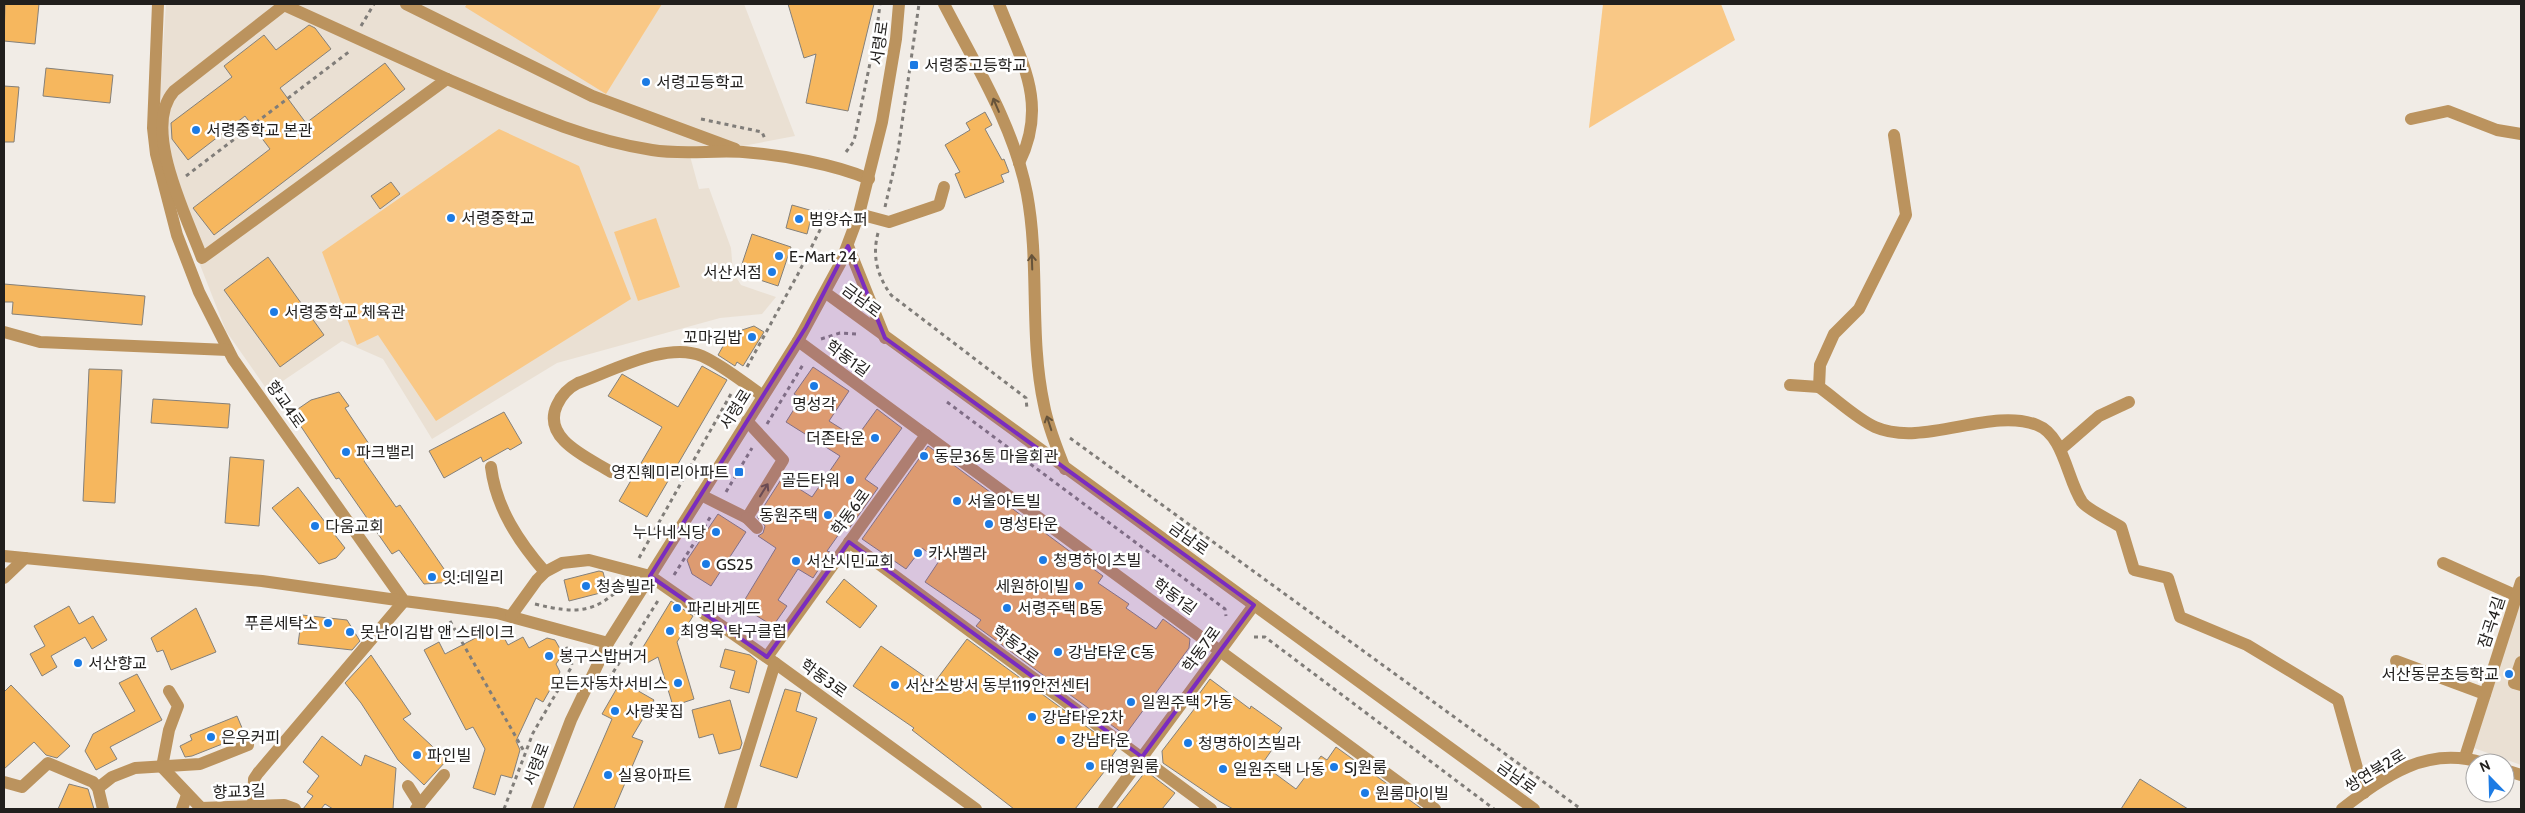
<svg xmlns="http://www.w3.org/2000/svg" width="2525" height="813" font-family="Cabin,'Noto Sans KR',sans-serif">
<rect width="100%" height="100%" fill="#f1ece6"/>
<g fill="#eae0d3">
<polygon points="166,4 744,4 795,136 690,156 699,189 709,188 731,248 733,272 741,285 776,297 762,314 720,318 557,363 432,439 383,359 342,341 268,391 226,331 164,173 157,132"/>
<polygon points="2521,599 2521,765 2474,748"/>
</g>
<g fill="#f9c886">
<polygon points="467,4 662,4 606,94 465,7"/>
<polygon points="1603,4 1721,4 1735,40 1589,128"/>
<polygon points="499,129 579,166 631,299 436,421 378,335 357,345 322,252"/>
<polygon points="656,218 680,287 638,301 614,232"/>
</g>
<g fill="#f6b75e" stroke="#84807a">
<polygon points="5,4 39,4 35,44 4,41"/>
<polygon points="788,4 874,4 848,111 806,103 816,54 804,58"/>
<polygon points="309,25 315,28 331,49 280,88 306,123 385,63 405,89 214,235 193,208 270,149 245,116 188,160 172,139 171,123 232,77 224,66 264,35 276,50"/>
<polygon points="46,68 113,75 110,103 43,96"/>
<polygon points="4,86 19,87 14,142 4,142"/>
<polygon points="985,112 992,125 985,129 1002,160 1004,159 1009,172 1001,175 1004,182 965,198 955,174 960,172 945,145 970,130 966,123"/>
<polygon points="391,182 400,194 380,209 371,196"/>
<polygon points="792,205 813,211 807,234 786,228"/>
<polygon points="752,234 791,247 778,286 739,273"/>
<polygon points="268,257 324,335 280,367 224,290"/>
<polygon points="4,284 145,296 142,325 12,314 13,302 4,302"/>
<polygon points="754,326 764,332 743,366 737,362 735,366 718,355 730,334"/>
<polygon points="702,366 727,380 647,517 619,501 662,427 608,396 622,374 678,407"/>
<polygon points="813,367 849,391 829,421 856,438 877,409 902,428 865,479 878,488 848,530 844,527 827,551 830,552 813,578 798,569 778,600 787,606 773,626 741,606 776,548 758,536 763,533 765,526 757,517 782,478 812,497 840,456 786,422 801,398 794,394"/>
<polygon points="89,369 122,370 115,503 83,501"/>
<polygon points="339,392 349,406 345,408 375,453 364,461 396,507 400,505 453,582 424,584 399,550 392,554 339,478 336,479 292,413 311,400"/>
<polygon points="153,399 230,404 228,428 151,423"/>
<polygon points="504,412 522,443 510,450 508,448 483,462 481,457 444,478 429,451"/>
<polygon points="928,446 1103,576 1098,583 1129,604 1126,608 1156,629 1163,619 1190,639 1189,648 1125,735 976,626 981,620 925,582 939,561 922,548 906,569 862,539"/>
<polygon points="230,457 264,460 259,526 225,523"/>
<polygon points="298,487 345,548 336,558 319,564 272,508"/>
<polygon points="718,514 746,532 711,586 692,574 687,560"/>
<polygon points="599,571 603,572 608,591 569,601 564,580"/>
<polygon points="844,579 877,606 860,628 826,602"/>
<polygon points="671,601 693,616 677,642 694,699 673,706 658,657 647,663 637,657"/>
<polygon points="69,606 79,624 93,616 107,640 92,649 85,637 51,656 57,667 42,676 30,654 45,646 34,626"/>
<polygon points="196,608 216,652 171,670 163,650 157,652 151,638"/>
<polygon points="302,615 347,620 360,641 352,650 298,644"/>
<polygon points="500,630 508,645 523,637 529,648 547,638 555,640 563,654 556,664 560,672 543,702 536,698 516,741 520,750 512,778 501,775 495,795 473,788 485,749 473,727 466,730 424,650 439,642 445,654 487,632 493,634"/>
<polygon points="967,639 1117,749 1112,756 1115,758 1075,809 1014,809 912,730 914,728 853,686 881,646 934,683"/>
<polygon points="725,649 750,655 757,661 749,693 730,688 735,671 720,667"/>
<polygon points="371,655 411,714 403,719 447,760 424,785 398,760 361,703 345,683"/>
<polygon points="137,674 162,720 110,747 117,759 96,770 85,751 93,734 135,711 119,683"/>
<polygon points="1210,679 1250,709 1251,706 1282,728 1274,739 1276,744 1262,764 1296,789 1321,756 1327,760 1336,747 1422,809 1233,809 1219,801 1163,763 1162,751 1195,708 1191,705"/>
<polygon points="621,681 654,700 632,737 643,741 614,809 573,809 612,719 602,714"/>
<polygon points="11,685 70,746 57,758 46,755 34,742 4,769 4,692"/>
<polygon points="785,689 801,693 796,711 817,718 797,778 760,766"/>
<polygon points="730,700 742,743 740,749 719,754 713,734 699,738 692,710"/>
<polygon points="237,716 245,735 192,756 185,757 180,746 192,740 190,735"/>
<polygon points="322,736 361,766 365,755 396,768 393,809 333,809 325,804 321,809 303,809 313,796 307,792 319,776 303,762"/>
<polygon points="1146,771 1175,793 1162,809 1116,809"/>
<polygon points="2140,779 2188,809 2121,809"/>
<polygon points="69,784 88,789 94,809 58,809"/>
</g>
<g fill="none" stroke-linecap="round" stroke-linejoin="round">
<g stroke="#807d79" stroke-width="3" stroke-dasharray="4 4" stroke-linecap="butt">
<polyline points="361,26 374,4"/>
<polyline points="701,119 762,132 765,139"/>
<polyline points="846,152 854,141 877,29 880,4"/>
<polyline points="186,176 350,51"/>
<polyline points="885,207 898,151 919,4"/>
<path d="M 878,233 C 872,256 877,275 891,295 L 1026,398 L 1027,409"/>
<polyline points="821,339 840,333 856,334"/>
<polyline points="747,367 798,274 830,210"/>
<polyline points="947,402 1225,609 1226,616"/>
<polyline points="767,424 804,363"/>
<polyline points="1070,438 1581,809"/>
<polyline points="726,492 752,448"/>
<polyline points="639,558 732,392"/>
<polyline points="674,575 711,516"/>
<path d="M 535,604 C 577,614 594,614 625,584"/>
<polyline points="450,621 525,753"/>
<polyline points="1254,637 1265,637 1494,809"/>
<polyline points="609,679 659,599"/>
<polyline points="504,809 533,733 572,666 570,653 566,647"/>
</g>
<g stroke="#bb935e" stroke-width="12">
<polyline points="158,4 153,128 156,154 177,235 199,292 233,359 404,601 497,613 608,643"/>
<polyline points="406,4 592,96 735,149"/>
<path d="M 944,4 C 975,64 1014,126 1027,194 C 1040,263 1029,336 1044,405 C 1048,427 1057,448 1065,469"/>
<path d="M 999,4 C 1021,61 1049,103 1019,163"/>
<path d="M 284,5 L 447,79 L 202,258 C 187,217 141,128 174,91 Z"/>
<path d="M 447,79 C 514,107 580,139 652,150 C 682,155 713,150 743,152 C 782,155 834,164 869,179"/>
<polyline points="2411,119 2448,111 2497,130 2521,134"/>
<path d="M 1894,135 L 1906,215 L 1859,309 L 1834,334 L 1820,365 L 1819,387 C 1836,399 1857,419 1875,427 C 1923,448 1990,407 2037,425 C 2064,435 2067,480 2082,502 C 2088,510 2112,521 2121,527 L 2134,570 L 2168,578 L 2180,617 L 2247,645 L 2338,700 L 2364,793"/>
<polyline points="859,214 889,222 939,205 944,187"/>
<polyline points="848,246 885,338"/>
<polyline points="826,293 1534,809"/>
<polyline points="4,332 40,342 228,350"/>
<polyline points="798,341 1435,809"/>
<polyline points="1790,385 1819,387"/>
<polyline points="2061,449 2099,416 2129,402"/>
<path d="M 491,467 C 496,508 519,542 545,572"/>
<path d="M 611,472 C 589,458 541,439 557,405 C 562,394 568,388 578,383 C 612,371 667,341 702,356 C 724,366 744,383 763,396"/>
<polyline points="701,495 747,518 783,460 747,421"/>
<polyline points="747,518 757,528"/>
<polyline points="849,542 1211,809"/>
<polyline points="4,556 262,581 404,601"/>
<polyline points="2443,563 2517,596"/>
<polyline points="4,578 25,558"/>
<polyline points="511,616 537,580 545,572 562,563 589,560 650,576 775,663 976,809"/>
<polyline points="767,657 926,435"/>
<polyline points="2396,661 2485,694"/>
<polyline points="2521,662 2514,683 2521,685"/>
<polyline points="169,691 178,706 169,730 162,767 201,808 284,805 295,809"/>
<polyline points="2465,757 2521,582"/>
<polyline points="2505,770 2521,775"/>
<polyline points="4,782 22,787 48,763 93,782 98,788 103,809"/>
<polyline points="408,786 420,805"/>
<polyline points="98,788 112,777 135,768 200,764 248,745"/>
<polyline points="253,806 254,779 258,773 404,601"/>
<polyline points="182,809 187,795"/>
<polyline points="416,809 444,775"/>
<polyline points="537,809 571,720 608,643 798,341 841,262 859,214 882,122 896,39 899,4"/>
<polyline points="730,809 775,663"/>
<polyline points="1104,809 1254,605"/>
<path d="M 2342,809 C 2385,776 2427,745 2483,763"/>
</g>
</g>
<defs><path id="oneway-shaft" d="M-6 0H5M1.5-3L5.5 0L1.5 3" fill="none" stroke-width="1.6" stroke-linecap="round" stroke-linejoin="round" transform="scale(1.25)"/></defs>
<g stroke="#66533a">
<use href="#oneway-shaft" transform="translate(996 105) rotate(-113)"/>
<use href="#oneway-shaft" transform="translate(1032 262) rotate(-92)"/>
<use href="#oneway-shaft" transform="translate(1049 423) rotate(-108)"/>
<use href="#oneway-shaft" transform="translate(764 490) rotate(-58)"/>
</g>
<path fill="#7b2cbf" fill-opacity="0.2" stroke="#7b2cbf" stroke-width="4" stroke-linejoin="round" d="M 848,246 L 885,338 L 1254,605 L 1142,757 L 849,542 L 767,657 L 650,576 L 806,327 Z"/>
<g fill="#1c7be4" stroke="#fff" stroke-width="2">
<rect x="909" y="60" width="10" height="10" rx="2.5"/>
<circle cx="646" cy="82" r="5"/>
<circle cx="196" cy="130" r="5"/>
<circle cx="451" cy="218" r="5"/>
<circle cx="799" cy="219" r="5"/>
<circle cx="779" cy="256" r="5"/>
<circle cx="772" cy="272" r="5"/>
<circle cx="274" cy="312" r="5"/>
<circle cx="752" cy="337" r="5"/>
<circle cx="814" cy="386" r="5"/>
<circle cx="875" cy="438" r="5"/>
<circle cx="346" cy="452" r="5"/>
<circle cx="924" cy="456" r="5"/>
<rect x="734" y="467" width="10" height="10" rx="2.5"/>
<circle cx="850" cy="480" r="5"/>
<circle cx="957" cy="501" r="5"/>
<circle cx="828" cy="515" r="5"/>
<circle cx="989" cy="524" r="5"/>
<circle cx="315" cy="526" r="5"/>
<circle cx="716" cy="532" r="5"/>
<circle cx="918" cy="553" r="5"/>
<circle cx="1043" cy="560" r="5"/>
<circle cx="796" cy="561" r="5"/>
<circle cx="706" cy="564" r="5"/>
<circle cx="432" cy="577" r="5"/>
<circle cx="586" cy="586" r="5"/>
<circle cx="1079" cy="586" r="5"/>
<circle cx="677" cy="608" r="5"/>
<circle cx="1007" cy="608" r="5"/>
<circle cx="328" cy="623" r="5"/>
<circle cx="670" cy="631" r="5"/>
<circle cx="350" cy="632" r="5"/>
<circle cx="1058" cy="652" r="5"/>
<circle cx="549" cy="656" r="5"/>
<circle cx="78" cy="663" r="5"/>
<circle cx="2509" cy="674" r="5"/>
<circle cx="678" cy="683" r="5"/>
<circle cx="895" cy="685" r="5"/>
<circle cx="1131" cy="702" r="5"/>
<circle cx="615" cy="711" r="5"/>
<circle cx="1032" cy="717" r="5"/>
<circle cx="211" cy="737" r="5"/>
<circle cx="1061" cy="740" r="5"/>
<circle cx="1188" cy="743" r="5"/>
<circle cx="417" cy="755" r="5"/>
<circle cx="1090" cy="766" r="5"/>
<circle cx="1334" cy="767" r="5"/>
<circle cx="1223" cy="769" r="5"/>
<circle cx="608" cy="775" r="5"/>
<circle cx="1365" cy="793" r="5"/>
</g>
<g text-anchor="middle" stroke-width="5" stroke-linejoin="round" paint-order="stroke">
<g font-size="16" fill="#211f1d" stroke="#fff">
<text transform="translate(879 43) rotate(-82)" y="6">서령로</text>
<text transform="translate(862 300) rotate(37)" y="6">금남로</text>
<text transform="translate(848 358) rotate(36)" y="6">학동1길</text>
<text transform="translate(286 404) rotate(55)" y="6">향교4로</text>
<text transform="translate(735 409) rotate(-58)" y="6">서령로</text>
<text transform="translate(850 512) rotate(-54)" y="6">학동6로</text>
<text transform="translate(1189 538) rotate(36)" y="6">금남로</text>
<text transform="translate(1175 596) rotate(36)" y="6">학동1길</text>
<text transform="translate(2491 622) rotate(-72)" y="6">잠곡4길</text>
<text transform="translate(1016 644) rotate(36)" y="6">학동2로</text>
<text transform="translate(1201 649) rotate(-54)" y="6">학동7로</text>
<text transform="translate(824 678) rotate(36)" y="6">학동3로</text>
<text transform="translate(536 764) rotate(-69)" y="6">서령로</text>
<text transform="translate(2375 770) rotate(-31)" y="6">쌍연북2로</text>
<text transform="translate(1517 777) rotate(36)" y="6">금남로</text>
<text transform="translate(239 791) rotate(-2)" y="6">향교3길</text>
</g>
<g font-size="16" fill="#211f1d" stroke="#fff" text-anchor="start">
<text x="924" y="71">서령중고등학교</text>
<text x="656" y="88">서령고등학교</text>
<text x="206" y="136">서령중학교 본관</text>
<text x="461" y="224">서령중학교</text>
<text x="809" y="225">범양슈퍼</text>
<text x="789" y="262">E-Mart 24</text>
<text x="762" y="278" text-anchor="end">서산서점</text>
<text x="284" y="318">서령중학교 체육관</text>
<text x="742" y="343" text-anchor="end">꼬마김밥</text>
<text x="814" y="410" text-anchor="middle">명성각</text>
<text x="865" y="444" text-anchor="end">더존타운</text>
<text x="356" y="458">파크밸리</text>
<text x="934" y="462">동문36통 마을회관</text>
<text x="729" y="478" text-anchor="end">영진훼미리아파트</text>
<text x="840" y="486" text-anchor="end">골든타워</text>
<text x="967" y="507">서울아트빌</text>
<text x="818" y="521" text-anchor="end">동원주택</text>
<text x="999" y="530">명성타운</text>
<text x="325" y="532">다움교회</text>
<text x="706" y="538" text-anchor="end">누나네식당</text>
<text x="928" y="559">카사벨라</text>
<text x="1053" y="566">청명하이츠빌</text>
<text x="806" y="567">서산시민교회</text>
<text x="716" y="570">GS25</text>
<text x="442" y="583">잇:데일리</text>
<text x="596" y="592">청송빌라</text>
<text x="1069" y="592" text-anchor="end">세원하이빌</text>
<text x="687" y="614">파리바게뜨</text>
<text x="1017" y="614">서령주택 B동</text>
<text x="318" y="629" text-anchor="end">푸른세탁소</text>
<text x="680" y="637">최영욱 탁구클럽</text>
<text x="360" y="638">못난이김밥 앤 스테이크</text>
<text x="1068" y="658">강남타운 C동</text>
<text x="559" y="662">봉구스밥버거</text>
<text x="88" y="669">서산향교</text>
<text x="2499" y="680" text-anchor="end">서산동문초등학교</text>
<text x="668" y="689" text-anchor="end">모든자동차서비스</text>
<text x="905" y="691">서산소방서 동부119안전센터</text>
<text x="1141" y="708">일원주택 가동</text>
<text x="625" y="717">사랑꽃집</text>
<text x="1042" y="723">강남타운2차</text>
<text x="221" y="743">은우커피</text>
<text x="1071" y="746">강남타운</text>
<text x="1198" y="749">청명하이츠빌라</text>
<text x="427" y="761">파인빌</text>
<text x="1100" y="772">태영원룸</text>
<text x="1344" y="773">SJ원룸</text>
<text x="1233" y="775">일원주택 나동</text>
<text x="618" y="781">실용아파트</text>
<text x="1375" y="799">원룸마이빌</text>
</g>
</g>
<rect width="2525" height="813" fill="none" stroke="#211f1d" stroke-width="10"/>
<g transform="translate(2490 778) rotate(337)"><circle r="24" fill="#ffffff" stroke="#a6a5a5"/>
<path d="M0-4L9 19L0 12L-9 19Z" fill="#1c7be4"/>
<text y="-8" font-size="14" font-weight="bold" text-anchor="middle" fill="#211f1d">N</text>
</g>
</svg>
